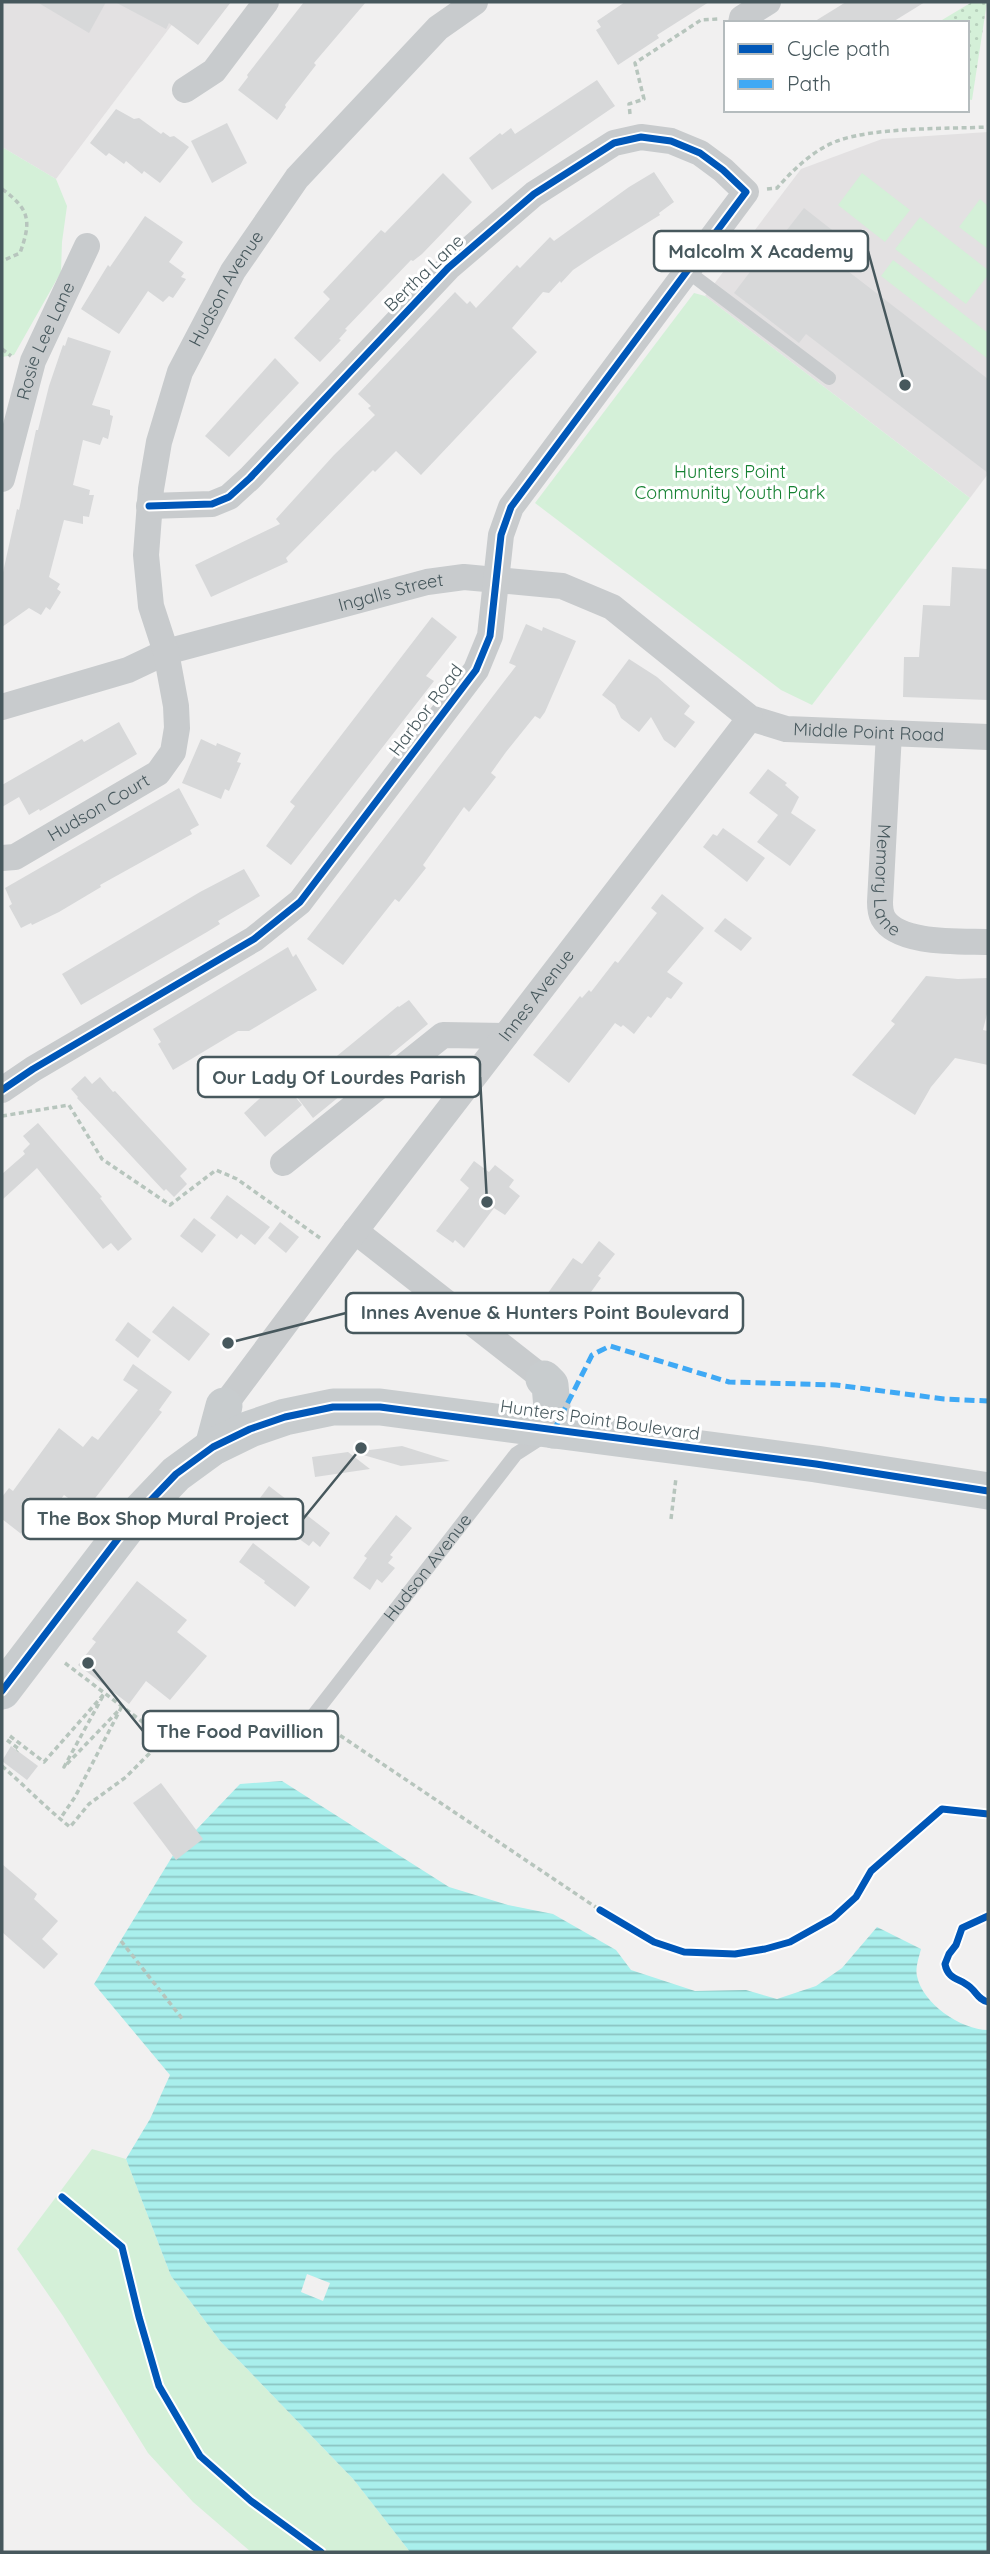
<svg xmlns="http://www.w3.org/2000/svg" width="990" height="2554" font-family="Quicksand,sans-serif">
<defs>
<pattern id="grass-dots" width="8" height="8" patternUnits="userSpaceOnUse" patternTransform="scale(1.75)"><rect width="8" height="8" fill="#d4f0d8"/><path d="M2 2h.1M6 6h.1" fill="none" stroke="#b7d0bc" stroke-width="1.8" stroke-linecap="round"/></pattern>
<pattern id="water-rules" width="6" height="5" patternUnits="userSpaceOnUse" patternTransform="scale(1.75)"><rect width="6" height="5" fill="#a9efec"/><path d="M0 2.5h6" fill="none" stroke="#8bc4c2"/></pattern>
</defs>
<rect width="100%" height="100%" fill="#f1f0f0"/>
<g fill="#e3e1e2">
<polygon points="2,2 189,2 56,179 2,147"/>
<polygon points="988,132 988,474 970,498 705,296 801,169 882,139"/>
</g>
<polygon fill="url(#grass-dots)" points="972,2 987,2 972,100 967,99 967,23 937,23"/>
<g fill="#d4f0d8">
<polygon points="2,147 56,179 67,206 62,242 61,272 14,355 2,357"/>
<polygon points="862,173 910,210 885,242 838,205"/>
<polygon points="980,199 988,206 988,249 959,227"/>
<polygon points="920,217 988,270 988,275 966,304 895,249"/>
<polygon points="893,260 988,333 988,359 881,276"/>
<polygon points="694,293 705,296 970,498 812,705 781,690 535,503"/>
<polygon points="92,2149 126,2159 171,2276 221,2342 354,2480 410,2552 251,2552 193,2502 148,2453 63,2316 17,2249"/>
</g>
<path fill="url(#water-rules)" d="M 282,1781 L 449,1887 L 508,1905 L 553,1914 L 616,1950 L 631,1970 L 695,1991 L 746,1990 L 777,1999 L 816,1986 L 842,1968 L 877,1927 L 921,1949 C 919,1957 915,1968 917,1976 C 922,2003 961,2030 988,2030 L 988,2552 L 410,2552 L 354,2480 L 221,2342 L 171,2276 L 126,2159 L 150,2119 L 170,2075 L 94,1984 L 175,1852 L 240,1784 Z"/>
<polygon fill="#f1f0f0" points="307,2274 330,2283 323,2301 301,2292"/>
<g fill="#d7d8d9">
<polygon points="37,2 106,2 89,33"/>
<polygon points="115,2 231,2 198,45 169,23 166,29"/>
<polygon points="304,2 366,2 314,63 316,65 285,105 286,107 277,120 238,90 248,77 247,75"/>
<polygon points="625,2 709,2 657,35 659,38 618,65 596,30 601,27 597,21"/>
<polygon points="846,2 925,2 891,23 812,23"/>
<polygon points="597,80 615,106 492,190 469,158 500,133 502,135 511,128 515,134"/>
<polygon points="116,109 134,119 139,118 161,134 163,132 170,137 174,136 189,147 160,183 144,171 142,174 126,161 124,164 109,153 106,156 90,143"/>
<polygon points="227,123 247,163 212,183 191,141"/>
<polygon points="654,172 674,202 659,213 660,215 594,256 573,270 561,283 560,281 549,293 543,292 512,328 537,352 421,475 396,451 375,472 373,470 286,558 288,562 211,597 195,565 280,524 276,519 334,455 375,415 368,408 371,406 358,394 455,292 467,304 470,301 476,308 517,265 520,268 550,237 554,241 629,187"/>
<polygon points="443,173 472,202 422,254 413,261 411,260 345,329 347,330 339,339 341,340 320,362 294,338 330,299 323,292 381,230 385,233"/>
<polygon points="804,208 841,237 827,255 988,379 988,473 806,334 799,343 734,293 759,260 762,262"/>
<polygon points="145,216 183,242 169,262 184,273 181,277 186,279 173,298 169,296 163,302 148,291 119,334 81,309 108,265 110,267"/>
<polygon points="68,337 111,351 92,405 110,410 110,415 113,416 108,439 103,437 100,445 83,440 73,485 90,490 89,495 94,495 89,517 83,516 83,524 64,520 49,577 60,584 57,589 61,592 50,610 46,607 41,615 29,608 2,627 2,577 9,545 17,509 19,510 36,430 38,430 49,386 63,345 65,346"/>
<polygon points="275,358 299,383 229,457 205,436"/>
<polygon points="952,567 988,569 988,700 903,697 904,657 919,657 923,605 950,606"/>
<polygon points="432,617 457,637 426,676 434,681 291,865 266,846 295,806 290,802"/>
<polygon points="526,624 542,631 543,627 576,641 545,712 540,719 535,716 506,752 491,773 496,777 469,812 464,807 423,865 426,868 399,902 395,899 343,965 307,939 516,666 509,663"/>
<polygon points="629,659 657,677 690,706 684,714 695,722 675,748 664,740 651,717 639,732 621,718 615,705 602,695"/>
<polygon points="119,722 137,754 40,811 39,809 29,815 19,797 2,807 2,785 82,739 84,742"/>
<polygon points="201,739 216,746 217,743 241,753 237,762 241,763 229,791 225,789 221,799 182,783"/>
<polygon points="768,769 787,783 785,785 799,797 791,813 816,830 790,866 757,842 778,815 749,793"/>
<polygon points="179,788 199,825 190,830 192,834 100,885 101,887 59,912 32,925 31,923 21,928 9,906 12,904 5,888"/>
<polygon points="723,828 765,858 747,882 703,847 713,834 717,836"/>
<polygon points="244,869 260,896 218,921 220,924 207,932 81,1005 62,974 200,892"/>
<polygon points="662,894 704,928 667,972 683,983 671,999 667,997 651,1018 648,1016 634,1034 623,1025 621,1027 615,1023 569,1083 533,1055 580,996 582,998 589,990 591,992 615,961 618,963 657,913 651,908"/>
<polygon points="725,918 752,938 741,951 714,931"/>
<polygon points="288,947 293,957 296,954 317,990 249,1031 238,1031 173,1070 158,1044 161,1042 153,1029"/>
<polygon points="926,976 958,979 988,978 988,1010 983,1030 988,1031 988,1065 955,1058 931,1087 915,1115 852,1075 895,1024 891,1021"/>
<polygon points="409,1000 428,1024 313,1118 293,1092 398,1006 399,1007"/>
<polygon points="85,1076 92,1084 100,1077 113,1092 115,1091 187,1169 180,1176 187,1184 174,1197 166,1189 164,1191 77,1098 78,1097 71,1089"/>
<polygon points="282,1081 302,1105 265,1137 244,1113 272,1087 273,1089"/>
<polygon points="38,1123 102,1197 100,1198 132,1239 118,1251 111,1243 103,1249 37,1168 2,1200 2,1174 25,1154 23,1151 30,1144 23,1136"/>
<polygon points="474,1161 489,1172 495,1165 514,1180 509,1187 520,1196 505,1215 494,1208 464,1248 455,1240 453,1243 436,1231 469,1188 460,1180"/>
<polygon points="227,1195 270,1227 255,1245 241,1234 237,1239 210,1218"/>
<polygon points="194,1218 216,1235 202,1253 180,1236"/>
<polygon points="280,1222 299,1237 286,1253 268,1238"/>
<polygon points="599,1241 615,1254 598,1276 601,1278 566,1327 538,1307 573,1258 582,1264"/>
<polygon points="173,1306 210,1334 189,1361 152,1332"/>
<polygon points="128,1322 151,1340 138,1358 115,1340"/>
<polygon points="133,1364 172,1392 159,1410 162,1412 89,1506 86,1503 82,1508 64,1495 29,1540 2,1519 2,1497 9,1488 13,1491 59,1428 83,1447 92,1436 98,1440 138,1390 123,1380"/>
<polygon points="402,1446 450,1461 401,1466 353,1452"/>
<polygon points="348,1452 370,1469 315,1477 312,1457"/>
<polygon points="269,1486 330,1533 320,1547 313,1541 309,1546 254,1506"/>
<polygon points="396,1515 412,1528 390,1555 393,1557 388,1563 395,1568 382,1583 377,1579 370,1590 353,1578 367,1558 364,1556"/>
<polygon points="253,1543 310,1587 295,1607 264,1583 265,1581 239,1562"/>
<polygon points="137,1581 187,1620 177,1632 207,1656 170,1700 146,1681 129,1704 78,1665 96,1642 92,1639"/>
<polygon points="11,1746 38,1766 27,1780 2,1761"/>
<polygon points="161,1783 203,1839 176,1860 133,1803"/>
<polygon points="2,1864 37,1894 34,1899 58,1921 42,1939 58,1954 44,1969 2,1932"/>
</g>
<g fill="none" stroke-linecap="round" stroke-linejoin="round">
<g stroke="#b7c5bd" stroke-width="3.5" stroke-dasharray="5 3.5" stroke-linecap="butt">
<polyline points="630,114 629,104 644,99 635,63 701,20 719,19"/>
<path d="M 2,189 C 31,210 31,222 20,253 L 2,261"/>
<path d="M 767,189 L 777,188 C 794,169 812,151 837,141 C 875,127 946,129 988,127"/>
<polyline points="2,349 11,356"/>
<polyline points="2,1116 69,1105 102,1159 170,1205 216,1170 237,1179 320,1238"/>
<polyline points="671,1519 676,1478"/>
<polyline points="65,1663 178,1749 297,1721"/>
<polyline points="326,1726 600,1910 654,1942"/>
<polyline points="10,1736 44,1762 104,1694 64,1767 121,1708 75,1797 60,1819"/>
<polyline points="7,1740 19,1749 17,1751"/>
<path d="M 2,1766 C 25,1786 46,1808 70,1827 L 89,1804 L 126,1777 L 164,1739"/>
<polyline points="121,1941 184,2021"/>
<polyline points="62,2197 122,2247 139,2317 159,2386 200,2456 251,2501 321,2552"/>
</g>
<g stroke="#c8cbcd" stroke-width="14">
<polyline points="687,271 829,378"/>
<path id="s1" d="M 312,1717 L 516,1454 L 544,1436"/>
</g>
<g stroke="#c8cbcd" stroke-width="26">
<polyline points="741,23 742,18 768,2"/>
<polyline points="185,90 214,71 266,2"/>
<path id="s2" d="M 2,479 L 33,361 L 87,246"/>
<path id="s3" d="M 2,707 L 128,670 L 166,652 L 427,582 L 464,577 L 562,586 L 612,607 L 750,718 L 786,729 L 988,737"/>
<path id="s4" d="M 889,733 L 880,902 C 880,907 881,914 883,918 C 898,945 962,941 988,942"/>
<path id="s5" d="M 2,858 L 15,857 L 158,773 L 173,752 L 177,728 L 176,706 L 166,652 L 151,606 L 146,555 L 151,489 L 159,442 L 180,372 L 233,271 L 297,178 L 438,28 L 475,2"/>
<polyline points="2,1090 33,1069 254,939 300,902 476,670 490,636 501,535 511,507 746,192 723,170 700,153 671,141 641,137 614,143 534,194 448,268 250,478 229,497 212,504 149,506"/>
<polyline points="283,1163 443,1035 505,1036"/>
<polyline points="355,1231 544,1379"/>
<path id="s6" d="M 224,1406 L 339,1252 L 750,718"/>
</g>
<g stroke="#c8ccce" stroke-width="37">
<polyline points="544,1379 550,1385 554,1430"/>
<polyline points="213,1447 224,1406"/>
<polyline points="2,1691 133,1519 176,1474 213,1447 250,1429 285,1417 333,1407 380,1407 816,1464 988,1491"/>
</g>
<polyline stroke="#3fa9f5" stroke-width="5" stroke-dasharray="10 5" stroke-linecap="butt" points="554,1430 592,1355 610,1346 729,1382 836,1385 944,1399 988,1401"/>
<g stroke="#fff" stroke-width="11">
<g id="cycleway">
<polyline points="2,1090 33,1069 254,939 300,902 476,670 490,636 501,535 511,507 746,192 723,170 700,153 671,141 641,137 614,143 534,194 448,268 250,478 229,497 212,504 149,506"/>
<polyline points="2,1691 133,1519 176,1474 213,1447 250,1429 285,1417 333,1407 380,1407 816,1464 988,1491"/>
<polyline points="600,1910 654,1942 684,1952 735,1954 765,1949 790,1942 833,1918 856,1897 871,1871 942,1809 988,1814"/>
<path d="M 988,1916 L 962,1928 L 956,1945 L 949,1954 L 945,1964 C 948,1980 960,1978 970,1987 C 978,1994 978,1999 988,2002"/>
<polyline points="62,2197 122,2247 139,2317 159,2386 200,2456 251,2501 321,2552"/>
</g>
</g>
<use href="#cycleway" stroke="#0057b8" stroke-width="7"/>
</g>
<g text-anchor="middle" stroke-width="6" stroke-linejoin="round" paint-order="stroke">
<g font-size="18" fill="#47585d" stroke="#fff">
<text transform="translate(424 273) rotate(-44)" y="6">Bertha Lane</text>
<text dy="6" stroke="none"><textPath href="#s5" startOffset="688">Hudson Avenue</textPath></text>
<text dy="6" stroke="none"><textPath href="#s2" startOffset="145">Rosie Lee Lane</textPath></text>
<text dy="6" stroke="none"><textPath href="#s3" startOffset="406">Ingalls Street</textPath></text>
<text transform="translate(426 710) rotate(-53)" y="6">Harbor Road</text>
<text dy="6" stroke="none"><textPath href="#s3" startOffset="931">Middle Point Road</textPath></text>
<text dy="6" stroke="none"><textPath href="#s5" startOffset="110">Hudson Court</textPath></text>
<text dy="6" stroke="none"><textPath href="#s4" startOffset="149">Memory Lane</textPath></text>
<text dy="6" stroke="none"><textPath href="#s6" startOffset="516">Innes Avenue</textPath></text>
<text transform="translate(600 1420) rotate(8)" y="6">Hunters Point Boulevard</text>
<text dy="6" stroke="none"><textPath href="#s1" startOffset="189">Hudson Avenue</textPath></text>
</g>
<g font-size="18" fill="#158132" stroke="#fff">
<text x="730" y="478">Hunters Point<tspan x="730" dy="21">Community Youth Park</tspan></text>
</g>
</g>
<path fill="none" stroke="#47585d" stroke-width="2.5" d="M905 385L868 251M487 1202L480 1077M228 1343L346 1313M361 1448L303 1519M88 1663L143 1731"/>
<g fill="#47585d" stroke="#fff" stroke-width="2.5">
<circle cx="905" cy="385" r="7"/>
<circle cx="487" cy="1202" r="7"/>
<circle cx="228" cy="1343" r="7"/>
<circle cx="361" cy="1448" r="7"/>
<circle cx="88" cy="1663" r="7"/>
</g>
<g fill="#fff" stroke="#47585d" stroke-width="2.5">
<rect x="654" y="231" width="214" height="40" rx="7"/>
<rect x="198" y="1057" width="282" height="40" rx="7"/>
<rect x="346" y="1293" width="397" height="40" rx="7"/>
<rect x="23" y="1499" width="280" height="40" rx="7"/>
<rect x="143" y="1711" width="195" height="40" rx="7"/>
</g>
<g font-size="19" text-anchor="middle" font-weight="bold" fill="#47585d">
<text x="761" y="258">Malcolm X Academy</text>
<text x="339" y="1084">Our Lady Of Lourdes Parish</text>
<text x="545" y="1319">Innes Avenue &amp; Hunters Point Boulevard</text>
<text x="163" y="1525">The Box Shop Mural Project</text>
<text x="240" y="1738">The Food Pavillion</text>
</g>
<rect width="990" height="2554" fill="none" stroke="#47585d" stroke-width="7"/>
<rect x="724" y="21" width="245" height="91" fill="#ffffff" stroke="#b5bcbe" stroke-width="2"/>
<rect x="738" y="44" width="35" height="10" fill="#0057b8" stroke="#b5bcbe" stroke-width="2"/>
<text x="787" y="56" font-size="21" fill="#47585d">Cycle path</text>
<rect x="738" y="79" width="35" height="10" fill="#3fa9f5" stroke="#b5bcbe" stroke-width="2"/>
<text x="787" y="91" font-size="21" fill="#47585d">Path</text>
</svg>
